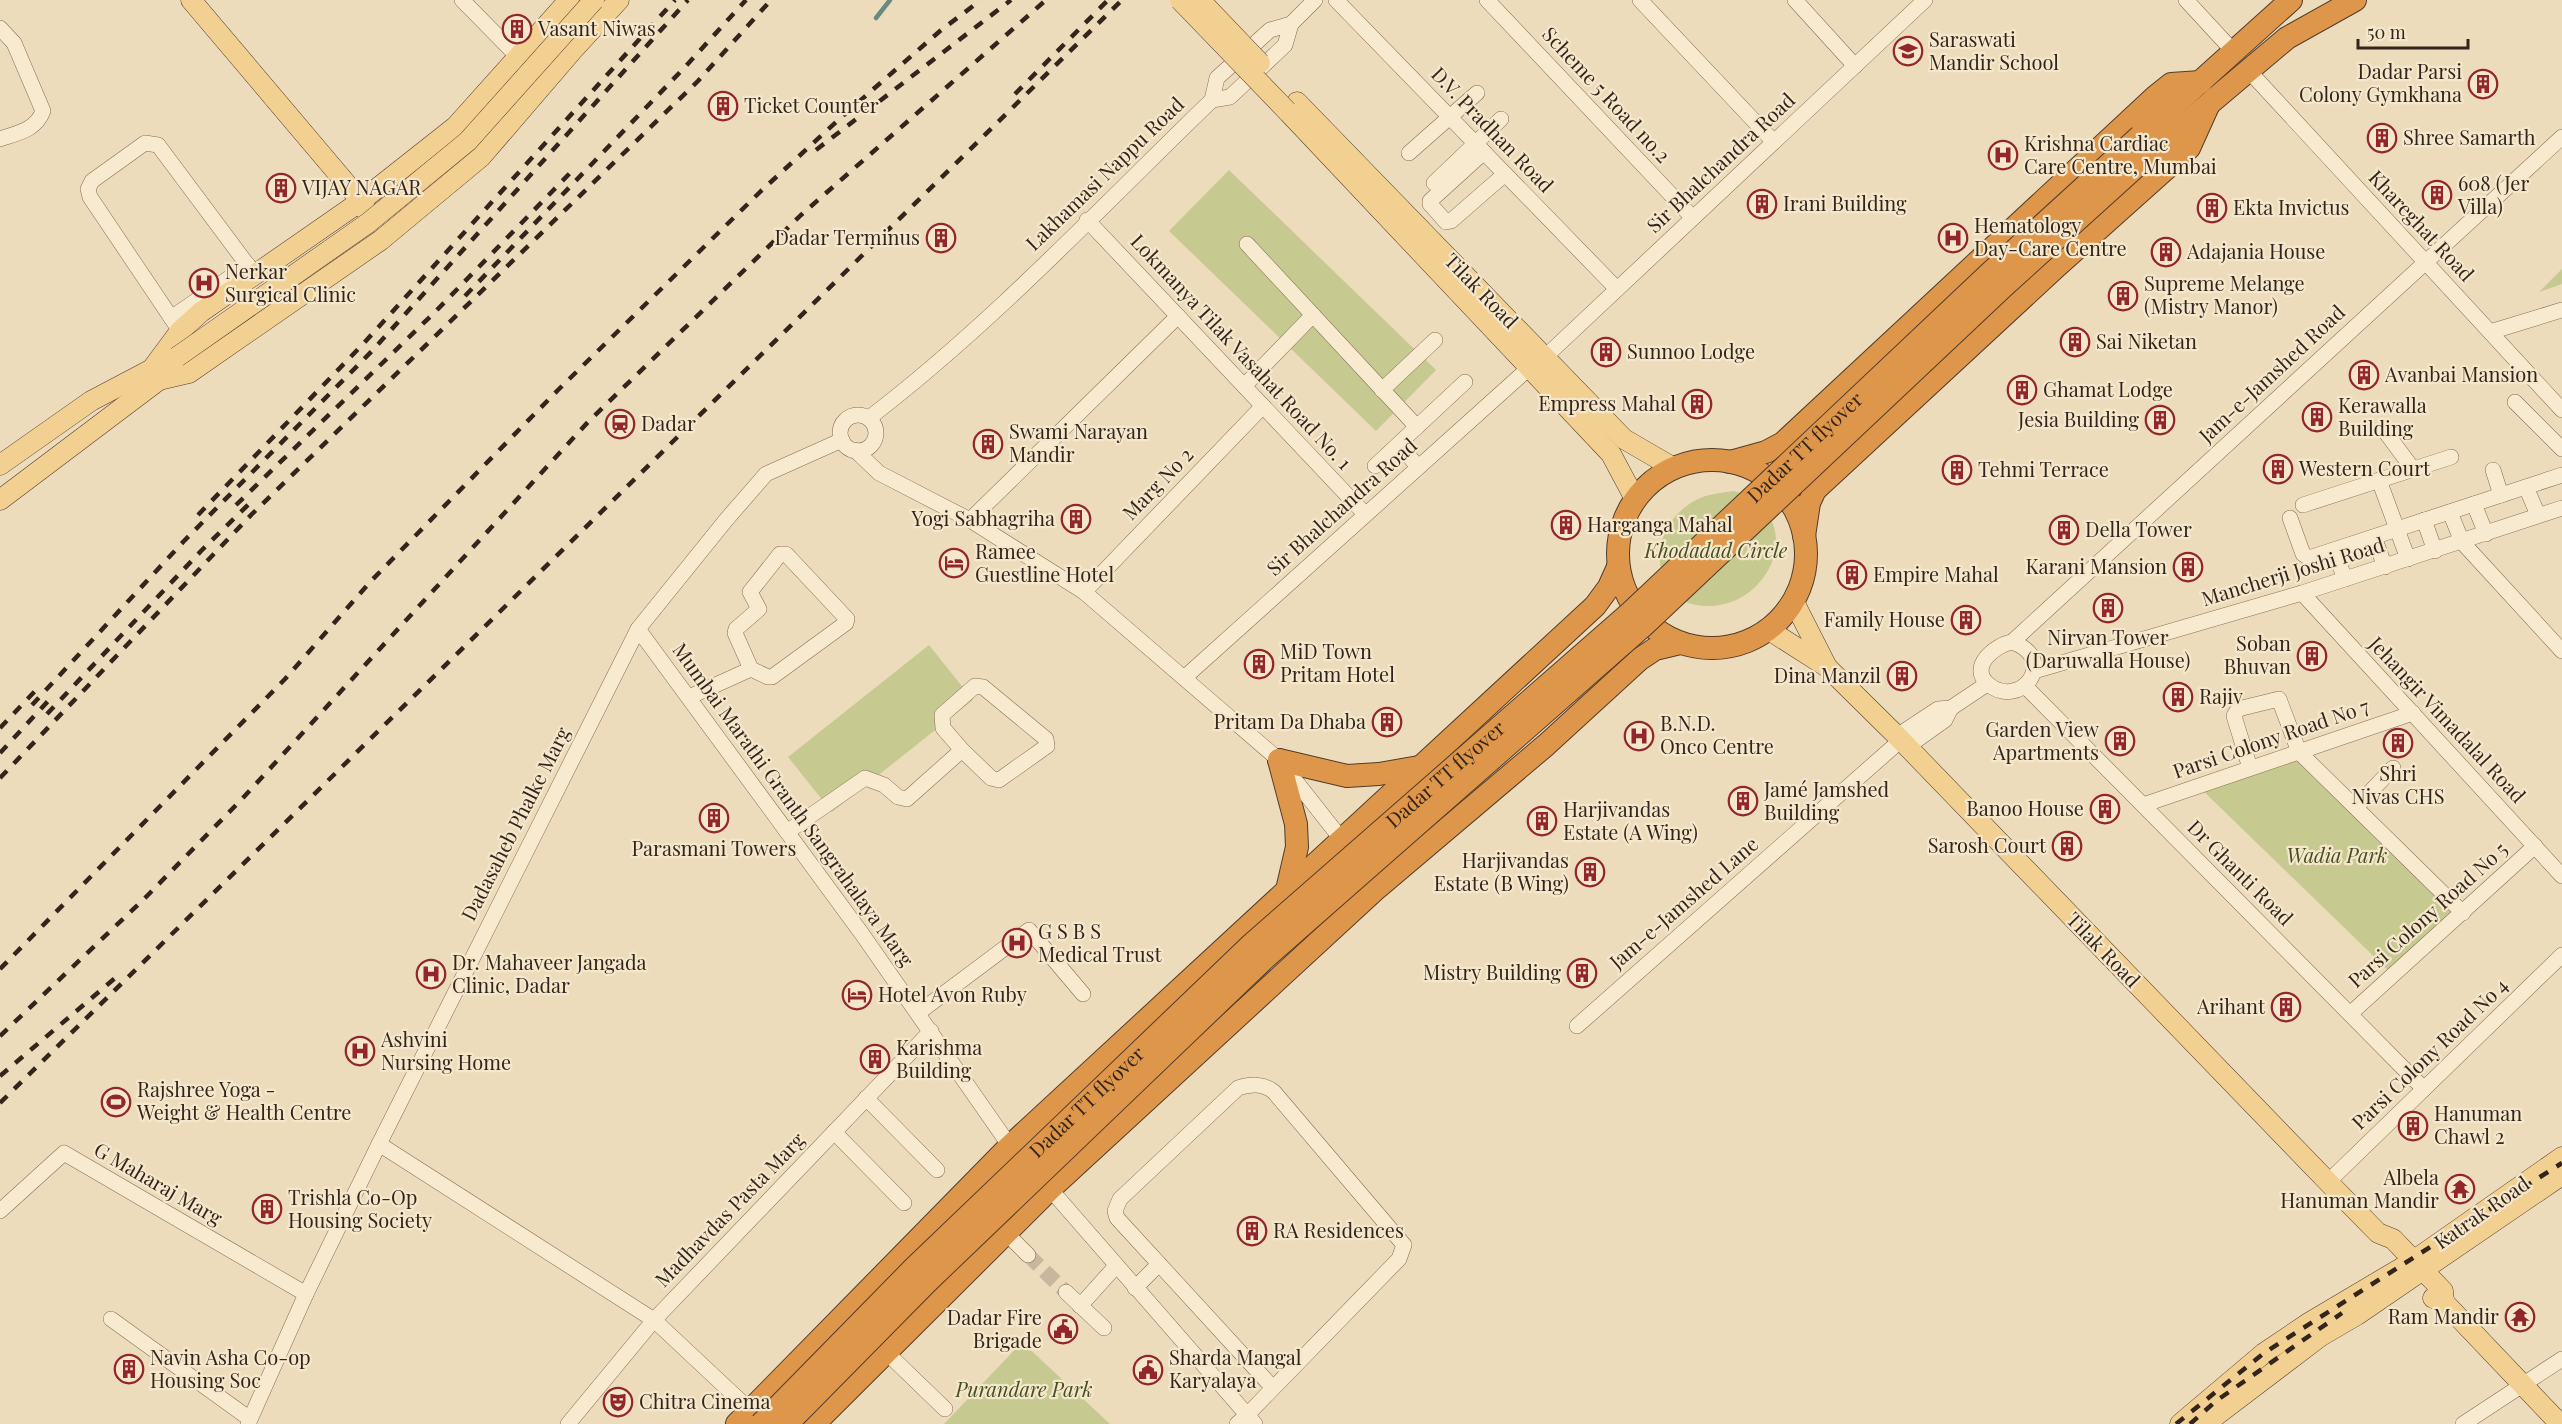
<svg xmlns="http://www.w3.org/2000/svg" width="2562" height="1424" font-family="'Playfair Display',serif">
<rect width="100%" height="100%" fill="#eddcbc"/>
<g fill="#c6ca90">
<polygon points="1229,170 1436,370 1376,431 1169,231"/>
<polygon points="2562,269 2562,284 2539,292"/>
<path d="M 1734,491 C 1811,516 1771,610 1704,606 C 1687,604 1679,601 1669,587 C 1649,557 1663,519 1694,501 C 1706,494 1720,493 1734,491 Z"/>
<polygon points="929,645 973,700 832,812 788,757"/>
<polygon points="2297,752 2461,912 2392,974 2198,786"/>
<polygon points="1022,1342 1110,1424 944,1424"/>
</g>
<g fill="none" stroke-linecap="round" stroke-linejoin="round">
<polyline stroke="#688b81" stroke-width="4.5" points="876,18 890,0"/>
<polyline stroke="#c8b79c" stroke-width="15" stroke-dasharray="15 8" stroke-linecap="butt" points="1028,1255 1066,1292"/>
<g stroke="#846c56" stroke-width="16">
<g id="minor">
<polyline points="462,0 525,64"/>
<polyline points="1336,0 1617,289"/>
<polyline points="1487,0 1693,218"/>
<polyline points="1640,0 1774,142"/>
<polyline points="1795,0 1855,66"/>
<polyline points="2186,0 2234,52"/>
<path d="M 0,28 L 14,43 L 43,111 C 36,130 18,133 0,139"/>
<polyline points="2249,71 2562,410"/>
<polyline points="1212,100 1230,97 1285,45 1291,24"/>
<polyline points="1484,152 1430,201 1430,204 1446,222 1451,221 1505,174"/>
<polyline points="1409,153 1477,93"/>
<polyline points="1434,183 1501,119"/>
<polyline points="1087,220 1365,514"/>
<polyline points="1247,244 1417,427"/>
<polyline points="171,318 248,265"/>
<polyline points="180,331 90,197 88,189 92,181 145,143 158,145 255,275"/>
<polyline points="2490,332 2562,310"/>
<polyline points="1545,357 1925,0"/>
<polyline points="1244,386 1313,315"/>
<polyline points="1382,390 1435,340"/>
<polyline points="2515,402 2562,449"/>
<circle cx="858" cy="433" r="18"/>
<path d="M 869,418 C 992,324 1100,208 1212,100 L 1217,78 L 1270,30 L 1291,24 L 1315,0"/>
<polyline points="2384,430 2413,469"/>
<polyline points="1399,444 1418,467"/>
<polyline points="855,450 879,473 970,520 1084,592 1279,760 1346,845"/>
<polyline points="1375,466 1465,382"/>
<polyline points="2493,470 2501,495"/>
<polyline points="2379,480 2408,559"/>
<polyline points="2526,487 2538,515"/>
<polyline points="2474,504 2486,534"/>
<polyline points="2303,505 2451,457"/>
<polyline points="2450,512 2462,542 2562,651"/>
<polyline points="2290,518 2303,554 2309,558 2562,475"/>
<polyline points="970,520 1178,316"/>
<polyline points="2424,520 2435,551"/>
<polyline points="2374,537 2385,567"/>
<polyline points="2334,550 2345,579"/>
<polyline points="1084,592 1263,406"/>
<polyline points="2302,593 2562,876"/>
<polyline points="638,629 862,934 1014,1152"/>
<polyline points="2012,642 2562,137"/>
<path d="M 2012,642 C 2060,659 2020,711 1988,684 C 1968,667 1995,645 2012,642 Z"/>
<polyline points="2034,671 2302,593 2562,508"/>
<polyline points="1184,678 1529,368"/>
<polyline points="2025,686 2424,1089"/>
<polyline points="689,697 751,669 768,677 772,677 846,623 847,619 786,554 780,554 750,592 759,609 736,629 735,633 751,669"/>
<polyline points="1897,736 1938,709 1951,708 1987,684"/>
<polyline points="1907,747 1945,720 1951,708"/>
<polyline points="2250,768 2234,716 2238,709 2279,699 2299,752 2463,913"/>
<polyline points="2143,805 2413,713"/>
<polyline points="2356,807 2393,768"/>
<polyline points="787,832 865,778 884,785 898,797 907,799 962,750 991,778 999,780 1047,746 1046,739 983,687 975,686 942,715 943,728 962,750"/>
<polyline points="918,1013 1029,930 1083,994"/>
<polyline points="2350,1014 2535,846"/>
<polyline points="1577,1026 1901,740"/>
<polyline points="866,1098 937,1170"/>
<polyline points="834,1132 904,1203"/>
<polyline points="379,1144 654,1320 750,1410"/>
<polyline points="1044,1182 1255,1424"/>
<polyline points="2328,1182 2562,955"/>
<polyline points="0,1211 64,1153 306,1294"/>
<polyline points="1006,1233 1028,1255"/>
<polyline points="1135,1288 1159,1264"/>
<polyline points="1066,1292 1104,1328"/>
<polyline points="1080,1306 1116,1266"/>
<polyline points="111,1319 250,1419"/>
<polyline points="886,1352 945,1409"/>
<polyline points="248,1424 306,1294 379,1144 638,629 726,520 766,474 842,440"/>
<polyline points="568,1424 654,1320 931,1031"/>
<path d="M 1237,1424 L 1247,1415 L 1399,1259 L 1404,1245 L 1274,1092 C 1263,1083 1251,1084 1238,1088 L 1120,1199 L 1115,1211 L 1117,1218 L 1273,1388"/>
<polyline points="2463,1424 2562,1359"/>
</g>
</g>
<g stroke="#513b2b" stroke-width="21">
<g id="major">
<polyline points="191,0 361,201 366,211"/>
<polyline points="1297,102 1624,439 1674,468"/>
<polyline points="1287,111 1611,454 1635,499"/>
<polyline points="154,366 180,331 201,312 361,201 456,126 569,0"/>
<polyline points="159,380 189,373 381,240 481,157 573,50 619,0"/>
<polyline points="0,465 91,401 165,362"/>
<polyline points="0,500 159,380 166,371"/>
<polyline points="1794,602 1826,665"/>
<polyline points="1769,630 1827,667 1897,736 2328,1182 2378,1233 2393,1239 2443,1291 2444,1302"/>
<polyline points="2433,1298 2444,1302 2560,1424"/>
<polyline points="2180,1424 2264,1353 2310,1322 2413,1261 2562,1157"/>
<polyline points="2205,1424 2321,1336 2357,1315 2562,1175"/>
</g>
</g>
<g stroke="#513b2b" stroke-width="24">
<g id="highway">
<polyline points="2140,136 2291,0"/>
<polyline points="2152,152 2287,38 2355,0"/>
<circle cx="1712" cy="554" r="94"/>
<polyline points="1730,462 1766,452 1783,443 2156,96 2171,84 2201,82"/>
<polyline points="1804,536 1809,503 1815,490 2056,267 2189,148 2208,106"/>
<polyline points="1279,760 1347,776 1379,774 1419,767"/>
<polyline points="1279,760 1296,824 1297,847 1287,890"/>
<polyline points="737,1424 1009,1147 1595,606 1609,587 1618,567"/>
<polyline points="814,1424 1050,1189 1377,888 1546,745 1640,659 1655,649 1680,643"/>
</g>
</g>
<use href="#minor" stroke="#f8eace" stroke-width="15"/>
<use href="#major" stroke="#f2d092" stroke-width="20"/>
<use href="#highway" stroke="#de974a" stroke-width="22"/>
<g stroke="#33251b" stroke-width="4.5" stroke-dasharray="10 10" stroke-linecap="butt">
<polyline points="1015,94 1108,0"/>
<polyline points="816,150 1011,0"/>
<polyline points="465,296 685,67 746,0"/>
<polyline points="236,505 436,311 572,171"/>
<polyline points="198,515 364,343 675,0"/>
<polyline points="32,705 184,541 372,351 688,0"/>
<polyline points="47,714 201,551 251,502"/>
<polyline points="0,728 35,691"/>
<polyline points="0,753 49,700"/>
<polyline points="0,778 252,514 698,81 771,0"/>
<polyline points="0,969 285,679 371,581 558,390 761,191 846,113 940,31 981,0"/>
<polyline points="0,1036 145,898 242,799 588,422 801,215 1046,0"/>
<polyline points="0,1076 121,973"/>
<polyline points="0,1103 1122,0"/>
<polyline points="2176,1424 2264,1353 2562,1163"/>
<polyline points="2190,1424 2216,1401 2342,1313"/>
</g>
<g stroke="#513b2b" stroke-width="21" stroke-linecap="butt">
<g id="major-bridge">
<polyline points="1180,0 1287,111"/>
<polyline points="1200,0 1260,63"/>
<polyline points="177,357 368,223 468,141 594,0"/>
</g>
</g>
<g stroke="#513b2b" stroke-width="24" stroke-linecap="butt">
<g id="highway-bridge">
<path id="s1" d="M 761,1424 L 913,1269 L 1252,944 L 1631,612 L 1991,272 L 2140,136"/>
<polyline points="787,1424 927,1282 1265,958 1643,626 2004,286 2152,152"/>
</g>
</g>
<use href="#major-bridge" stroke="#f2d092" stroke-width="20"/>
<use href="#highway-bridge" stroke="#de974a" stroke-width="22"/>
</g>
<defs>
<g id="building-ring" transform="scale(1.5)"><circle r="9.5" fill="#f5e7cb" stroke="#92262c" stroke-width="1.5"/><path d="M-4-6H4V6H1V3H-1V6H-4ZM-2.5-4.3h1.7v1.8h-1.7ZM.8-4.3h1.7v1.8H.8ZM-2.5-1h1.7V.8h-1.7ZM.8-1h1.7V.8H.8Z" fill="#92262c"/></g>
<g id="school-ring" transform="scale(1.5)"><circle r="9.5" fill="#f5e7cb" stroke="#92262c" stroke-width="1.5"/><path d="M0-5L7-2L0 1L-7-2ZM-4 1L0 2.5L4 1V4Q0 6-4 4Z" fill="#92262c"/></g>
<g id="hospital-ring" transform="scale(1.5)"><circle r="9.5" fill="#f5e7cb" stroke="#92262c" stroke-width="1.5"/><path d="M-5-5h3v3.5h4V-5h3V5h-3V1.5h-4V5h-3Z" fill="#92262c"/></g>
<g id="station-ring" transform="scale(1.5)"><circle r="9.5" fill="#f5e7cb" stroke="#92262c" stroke-width="1.5"/><path d="M-3-6H3Q5-6 5-4V2Q5 4 3 4L4.5 6H3L1.5 4h-3L-3 6H-4.5L-3 4Q-5 4-5 2V-4Q-5-6-3-6ZM-3.5-4v3h7v-3ZM-3.5 1v1.5H-2V1ZM2 1v1.5H3.5V1Z" fill="#92262c"/></g>
<g id="hotel-ring" transform="scale(1.5)"><circle r="9.5" fill="#f5e7cb" stroke="#92262c" stroke-width="1.5"/><path d="M-6-4.5h1.5V1H6V5H4.5V3h-9V5H-6ZM-4 0a1.8 1.8 0 1 1 3.6 0ZM.5 0V-2.5h3Q6-2.5 6 0Z" fill="#92262c"/></g>
<g id="stadium-ring" transform="scale(1.5)"><circle r="9.5" fill="#f5e7cb" stroke="#92262c" stroke-width="1.5"/><path d="M0-5a6.5 5 0 1 0 0 10a6.5 5 0 1 0 0-10ZM-3.5-1.8h7v3.6h-7Z" fill="#92262c"/></g>
<g id="temple-ring" transform="scale(1.5)"><circle r="9.5" fill="#f5e7cb" stroke="#92262c" stroke-width="1.5"/><path d="M0-6L5-2H3V0L6.5 2.5H4V6H1.5V3h-3V6H-4V2.5H-6.5L-3 0V-2H-5Z" fill="#92262c"/></g>
<g id="civic-ring" transform="scale(1.5)"><circle r="9.5" fill="#f5e7cb" stroke="#92262c" stroke-width="1.5"/><path d="M-.6-6.5H3V-4.5H.6V-3L4-1V1h2V6H-6V1h2V-1L-.6-3ZM-1.2 2.5V6h2.4V2.5Z" fill="#92262c"/></g>
<g id="theatre-ring" transform="scale(1.5)"><circle r="9.5" fill="#f5e7cb" stroke="#92262c" stroke-width="1.5"/><path d="M-5-5.5Q0-4 5-5.5V0Q5 5 0 6Q-5 5-5 0ZM-3.3-2.5H-1v1.5H-3.3ZM1-2.5H3.3v1.5H1ZM-2.8 1Q0 5.5 2.8 1Z" fill="#92262c"/></g>
</defs>
<g fill-rule="evenodd">
<use href="#building-ring" x="517" y="29"/>
<use href="#school-ring" x="1908" y="51"/>
<use href="#building-ring" x="2483" y="84"/>
<use href="#building-ring" x="723" y="106"/>
<use href="#building-ring" x="2382" y="138"/>
<use href="#hospital-ring" x="2003" y="155"/>
<use href="#building-ring" x="281" y="188"/>
<use href="#building-ring" x="2437" y="195"/>
<use href="#building-ring" x="1762" y="204"/>
<use href="#building-ring" x="2212" y="208"/>
<use href="#building-ring" x="941" y="238"/>
<use href="#hospital-ring" x="1953" y="238"/>
<use href="#building-ring" x="2166" y="252"/>
<use href="#hospital-ring" x="204" y="283"/>
<use href="#building-ring" x="2123" y="296"/>
<use href="#building-ring" x="2075" y="342"/>
<use href="#building-ring" x="1606" y="352"/>
<use href="#building-ring" x="2364" y="375"/>
<use href="#building-ring" x="2022" y="390"/>
<use href="#building-ring" x="1697" y="404"/>
<use href="#building-ring" x="2317" y="417"/>
<use href="#building-ring" x="2160" y="420"/>
<use href="#station-ring" x="620" y="424"/>
<use href="#building-ring" x="988" y="444"/>
<use href="#building-ring" x="2278" y="469"/>
<use href="#building-ring" x="1957" y="470"/>
<use href="#building-ring" x="1076" y="519"/>
<use href="#building-ring" x="1566" y="525"/>
<use href="#building-ring" x="2064" y="530"/>
<use href="#hotel-ring" x="954" y="563"/>
<use href="#building-ring" x="2188" y="567"/>
<use href="#building-ring" x="1852" y="575"/>
<use href="#building-ring" x="2108" y="608"/>
<use href="#building-ring" x="1966" y="620"/>
<use href="#building-ring" x="2312" y="656"/>
<use href="#building-ring" x="1259" y="664"/>
<use href="#building-ring" x="1902" y="676"/>
<use href="#building-ring" x="2178" y="697"/>
<use href="#building-ring" x="1387" y="722"/>
<use href="#hospital-ring" x="1639" y="736"/>
<use href="#building-ring" x="2120" y="741"/>
<use href="#building-ring" x="2398" y="743"/>
<use href="#building-ring" x="1743" y="801"/>
<use href="#building-ring" x="2105" y="809"/>
<use href="#building-ring" x="714" y="818"/>
<use href="#building-ring" x="1542" y="821"/>
<use href="#building-ring" x="2067" y="846"/>
<use href="#building-ring" x="1590" y="872"/>
<use href="#hospital-ring" x="1017" y="943"/>
<use href="#building-ring" x="1582" y="973"/>
<use href="#hospital-ring" x="431" y="974"/>
<use href="#hotel-ring" x="857" y="995"/>
<use href="#building-ring" x="2286" y="1007"/>
<use href="#hospital-ring" x="360" y="1051"/>
<use href="#building-ring" x="875" y="1059"/>
<use href="#stadium-ring" x="116" y="1102"/>
<use href="#building-ring" x="2413" y="1126"/>
<use href="#temple-ring" x="2460" y="1189"/>
<use href="#building-ring" x="267" y="1209"/>
<use href="#building-ring" x="1252" y="1231"/>
<use href="#temple-ring" x="2520" y="1317"/>
<use href="#civic-ring" x="1063" y="1329"/>
<use href="#building-ring" x="129" y="1369"/>
<use href="#civic-ring" x="1148" y="1370"/>
<use href="#theatre-ring" x="618" y="1402"/>
</g>
<g text-anchor="middle" stroke-width="4.5" stroke-linejoin="round" paint-order="stroke">
<g font-size="20" fill="#33251b" stroke="#f5e7cb" text-anchor="start">
<text x="538" y="36">Vasant Niwas</text>
<text x="1929" y="47">Saraswati<tspan x="1929" dy="23">Mandir School</tspan></text>
<text x="2462" y="79" text-anchor="end">Dadar Parsi<tspan x="2462" dy="23">Colony Gymkhana</tspan></text>
<text x="744" y="113">Ticket Counter</text>
<text x="2403" y="145">Shree Samarth</text>
<text x="2024" y="151">Krishna Cardiac<tspan x="2024" dy="23">Care Centre, Mumbai</tspan></text>
<text x="2458" y="191">608 (Jer<tspan x="2458" dy="23">Villa)</tspan></text>
<text x="302" y="195">VIJAY NAGAR</text>
<text x="1783" y="211">Irani Building</text>
<text x="2233" y="215">Ekta Invictus</text>
<text x="1974" y="233">Hematology<tspan x="1974" dy="23">Day-Care Centre</tspan></text>
<text x="920" y="245" text-anchor="end">Dadar Terminus</text>
<text x="2187" y="259">Adajania House</text>
<text x="225" y="279">Nerkar<tspan x="225" dy="23">Surgical Clinic</tspan></text>
<text x="2144" y="291">Supreme Melange<tspan x="2144" dy="23">(Mistry Manor)</tspan></text>
<text x="2096" y="349">Sai Niketan</text>
<text x="1627" y="359">Sunnoo Lodge</text>
<text x="2385" y="382">Avanbai Mansion</text>
<text x="2043" y="397">Ghamat Lodge</text>
<text x="1676" y="411" text-anchor="end">Empress Mahal</text>
<text x="2338" y="413">Kerawalla<tspan x="2338" dy="23">Building</tspan></text>
<text x="2139" y="427" text-anchor="end">Jesia Building</text>
<text x="641" y="431">Dadar</text>
<text x="1009" y="439">Swami Narayan<tspan x="1009" dy="23">Mandir</tspan></text>
<text x="2299" y="476">Western Court</text>
<text x="1978" y="477">Tehmi Terrace</text>
<text x="1055" y="526" text-anchor="end">Yogi Sabhagriha</text>
<text x="1587" y="532">Harganga Mahal</text>
<text x="2085" y="537">Della Tower</text>
<text x="975" y="559">Ramee<tspan x="975" dy="23">Guestline Hotel</tspan></text>
<text x="2167" y="574" text-anchor="end">Karani Mansion</text>
<text x="1873" y="582">Empire Mahal</text>
<text x="1945" y="627" text-anchor="end">Family House</text>
<text x="2108" y="645" text-anchor="middle">Nirvan Tower<tspan x="2108" dy="23">(Daruwalla House)</tspan></text>
<text x="2291" y="651" text-anchor="end">Soban<tspan x="2291" dy="23">Bhuvan</tspan></text>
<text x="1280" y="659">MiD Town<tspan x="1280" dy="23">Pritam Hotel</tspan></text>
<text x="1881" y="683" text-anchor="end">Dina Manzil</text>
<text x="2199" y="704">Rajiv</text>
<text x="1366" y="729" text-anchor="end">Pritam Da Dhaba</text>
<text x="1660" y="731">B.N.D.<tspan x="1660" dy="23">Onco Centre</tspan></text>
<text x="2099" y="737" text-anchor="end">Garden View<tspan x="2099" dy="23">Apartments</tspan></text>
<text x="2398" y="781" text-anchor="middle">Shri<tspan x="2398" dy="23">Nivas CHS</tspan></text>
<text x="1764" y="797">Jamé Jamshed<tspan x="1764" dy="23">Building</tspan></text>
<text x="2084" y="816" text-anchor="end">Banoo House</text>
<text x="1563" y="817">Harjivandas<tspan x="1563" dy="23">Estate (A Wing)</tspan></text>
<text x="2046" y="853" text-anchor="end">Sarosh Court</text>
<text x="714" y="856" text-anchor="middle">Parasmani Towers</text>
<text x="1569" y="868" text-anchor="end">Harjivandas<tspan x="1569" dy="23">Estate (B Wing)</tspan></text>
<text x="1038" y="939">G S B S<tspan x="1038" dy="23">Medical Trust</tspan></text>
<text x="452" y="970">Dr. Mahaveer Jangada<tspan x="452" dy="23">Clinic, Dadar</tspan></text>
<text x="1561" y="980" text-anchor="end">Mistry Building</text>
<text x="878" y="1002">Hotel Avon Ruby</text>
<text x="2265" y="1014" text-anchor="end">Arihant</text>
<text x="381" y="1047">Ashvini<tspan x="381" dy="23">Nursing Home</tspan></text>
<text x="896" y="1055">Karishma<tspan x="896" dy="23">Building</tspan></text>
<text x="137" y="1097">Rajshree Yoga -<tspan x="137" dy="23">Weight &amp; Health Centre</tspan></text>
<text x="2434" y="1121">Hanuman<tspan x="2434" dy="23">Chawl 2</tspan></text>
<text x="2439" y="1185" text-anchor="end">Albela<tspan x="2439" dy="23">Hanuman Mandir</tspan></text>
<text x="288" y="1205">Trishla Co-Op<tspan x="288" dy="23">Housing Society</tspan></text>
<text x="1273" y="1238">RA Residences</text>
<text x="2499" y="1324" text-anchor="end">Ram Mandir</text>
<text x="1042" y="1325" text-anchor="end">Dadar Fire<tspan x="1042" dy="23">Brigade</tspan></text>
<text x="150" y="1365">Navin Asha Co-op<tspan x="150" dy="23">Housing Soc</tspan></text>
<text x="1169" y="1365">Sharda Mangal<tspan x="1169" dy="23">Karyalaya</tspan></text>
<text x="639" y="1409">Chitra Cinema</text>
</g>
<g font-size="20" fill="#33251b" stroke="#f5e7cb">
<text transform="translate(1606 95) rotate(47)" y="7">Scheme 5 Road no.2</text>
<text transform="translate(1492 130) rotate(46)" y="7">D.V. Pradhan Road</text>
<text transform="translate(1721 163) rotate(-43)" y="7">Sir Bhalchandra Road</text>
<text transform="translate(1105 174) rotate(-44)" y="7">Lakhamasi Nappu Road</text>
<text transform="translate(2421 226) rotate(47)" y="7">Khareghat Road</text>
<text transform="translate(1481 291) rotate(46)" y="7">Tilak Road</text>
<text transform="translate(1241 352) rotate(47)" y="7">Lokmanya Tilak Vasahat Road No. 1</text>
<text transform="translate(2272 374) rotate(-43)" y="7">Jam-e-Jamshed Road</text>
<text dy="7" stroke="none"><textPath href="#s1" startOffset="1430">Dadar TT flyover</textPath></text>
<text transform="translate(1158 484) rotate(-46)" y="7">Marg No 2</text>
<text transform="translate(1342 507) rotate(-42)" y="7">Sir Bhalchandra Road</text>
<text transform="translate(2293 572) rotate(-17)" y="7">Mancherji Joshi Road</text>
<text transform="translate(2447 720) rotate(47)" y="7">Jehangir Vimadalal Road</text>
<text transform="translate(2271 739) rotate(-19)" y="7">Parsi Colony Road No 7</text>
<text dy="7" stroke="none"><textPath href="#s1" startOffset="944">Dadar TT flyover</textPath></text>
<text transform="translate(793 805) rotate(54)" y="7">Mumbai Marathi Granth Sangrahalaya Marg</text>
<text transform="translate(516 824) rotate(-63)" y="7">Dadasaheb Phalke Marg</text>
<text transform="translate(2240 873) rotate(45)" y="7">Dr Ghanti Road</text>
<text transform="translate(1684 903) rotate(-41)" y="7">Jam-e-Jamshed Lane</text>
<text transform="translate(2428 915) rotate(-42)" y="7">Parsi Colony Road No 5</text>
<text transform="translate(2103 950) rotate(46)" y="7">Tilak Road</text>
<text transform="translate(2430 1054) rotate(-44)" y="7">Parsi Colony Road No 4</text>
<text dy="7" stroke="none"><textPath href="#s1" startOffset="458">Dadar TT flyover</textPath></text>
<text transform="translate(158 1184) rotate(30)" y="7">G Maharaj Marg</text>
<text transform="translate(730 1210) rotate(-46)" y="7">Madhavdas Pasta Marg</text>
<text transform="translate(2482 1213) rotate(-35)" y="7">Katrak Road</text>
</g>
<g font-size="20" font-style="italic" fill="#464f21" stroke="#f5e7cb">
<text x="1716" y="558">Khodadad Circle</text>
<text x="2337" y="863">Wadia Park</text>
<text x="1024" y="1397">Purandare Park</text>
</g>
</g>
<path d="M2358 39v9h110v-9" fill="none" stroke="#33251b" stroke-width="3"/>
<text x="2367" y="39" font-size="18" fill="#33251b" stroke="#f5e7cb" stroke-width="4.5" paint-order="stroke">50 m</text>
</svg>
